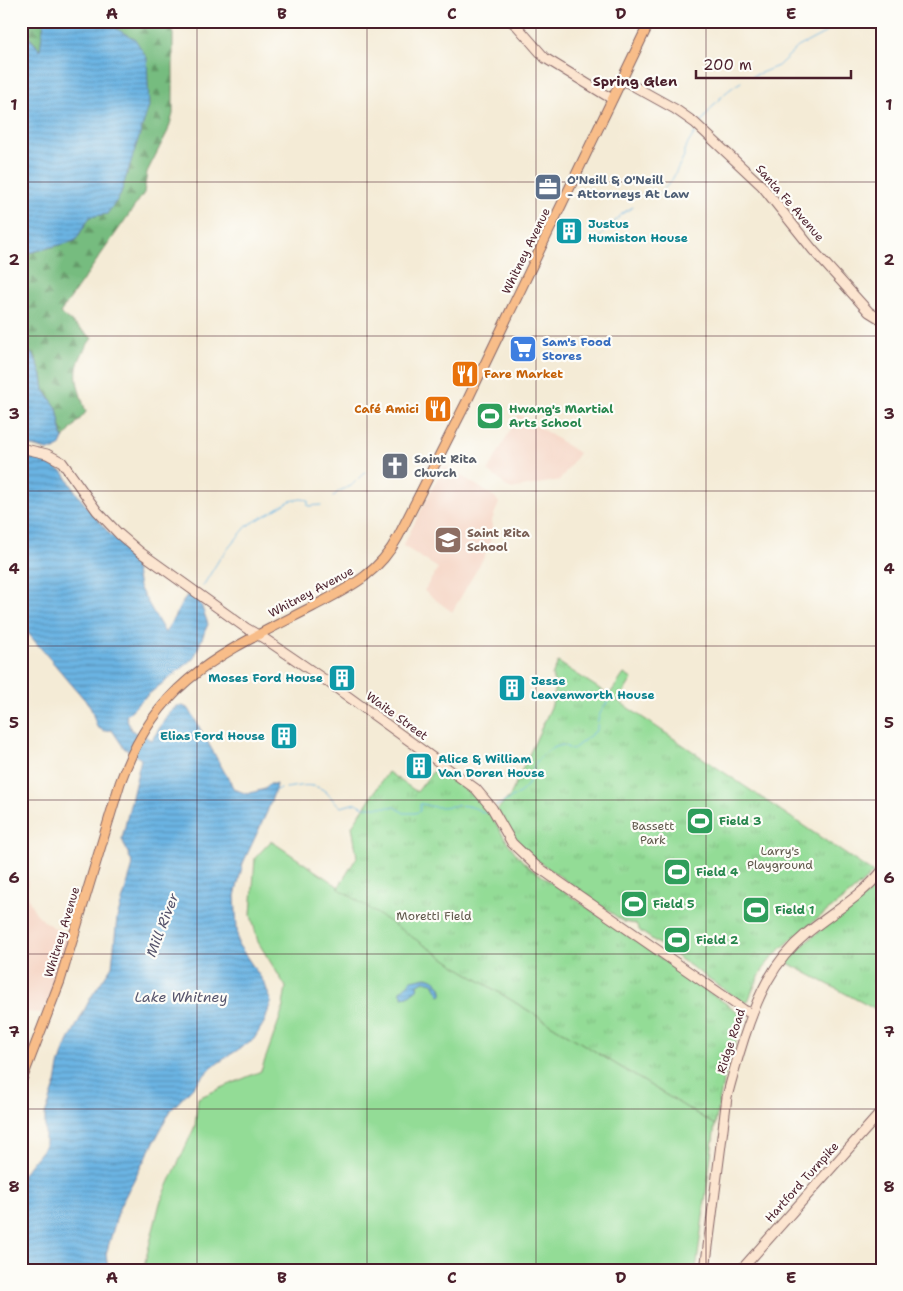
<svg xmlns="http://www.w3.org/2000/svg" width="903" height="1291" font-family="'Shantell Sans',sans-serif">
<defs>
<pattern id="forest-firs" width="22" height="20" patternUnits="userSpaceOnUse" patternTransform="scale(1.25)"><rect width="22" height="20" fill="#76bc7f"/><path d="M5 1l3.5 6h-7zM16 11l3.5 6h-7z" fill="#639868"/></pattern>
<pattern id="park-tufts" width="24" height="20" patternUnits="userSpaceOnUse" patternTransform="scale(1.25)"><rect width="24" height="20" fill="#93dc96"/><path d="M3 7l-1-3M5 7V3M7 7l1-3M15 17l-1-3M17 17v-4M19 17l1-3" fill="none" stroke="#80bc81"/></pattern>
<pattern id="water-rules" width="6" height="5" patternUnits="userSpaceOnUse" patternTransform="scale(1.25)"><rect width="6" height="5" fill="#6ab4e3"/><path d="M0 2.5h6" fill="none" stroke="#5992b8"/></pattern>
</defs>
<rect width="100%" height="100%" fill="#fdfcf7"/>
<filter id="ink" filterUnits="userSpaceOnUse"><feTurbulence type="fractalNoise" baseFrequency=".02" numOctaves="2"/><feDisplacementMap in="SourceGraphic" scale="10" xChannelSelector="R" yChannelSelector="G"/><feConvolveMatrix kernelMatrix="1 2 1 2 8 2 1 2 1" color-interpolation-filters="sRGB"/></filter>
<filter id="wash" filterUnits="userSpaceOnUse"><feTurbulence type="fractalNoise" baseFrequency=".0096" numOctaves="4" result="noise"/><feDisplacementMap in="SourceGraphic" scale="20" xChannelSelector="R" yChannelSelector="G"/><feGaussianBlur stdDeviation="1.12" result="paint"/><feColorMatrix in="noise" values="0 0 0 0 0 0 0 0 0 0 0 0 0 0 0 0 0 1.4 0 .05"/><feComposite in="paint" operator="in"/></filter>
<g filter="url(#wash)">
<rect width="100%" height="100%" fill="#f4ebd6"/>
<g fill="#f5d3c2">
<polygon points="519,414 579,453 560,480 511,489 504,485 502,482 488,471"/>
<polygon points="444,465 495,497 499,503 492,520 493,534 484,557 452,612 424,591 438,568 403,546"/>
<polygon points="21,874 26,875 28,878 27,892 30,903 36,913 46,923 60,931 71,932 54,986 43,1013 21,1012"/>
</g>
<polygon fill="#93dc96" stroke="#6e7e60" points="271,841 459,968 715,1125 696,1270 143,1270 160,1203 195,1126 198,1098 261,1071 282,1012 286,987 258,942 251,915 255,858"/>
<g fill="url(#forest-firs)" stroke="#606e55">
<polygon points="23,21 44,21 41,50 28,36"/>
<path d="M 102,21 L 173,21 L 173,114 L 168,131 L 147,172 L 144,193 L 60,313 L 92,338 C 70,369 75,378 86,412 L 63,439 L 57,408 L 44,390 L 42,376 L 35,357 L 21,345 L 21,255 L 75,241 L 90,217 L 103,23 Z"/>
</g>
<g fill="url(#park-tufts)" stroke="#6e7e60">
<path d="M 558,662 L 609,695 L 624,674 L 632,679 L 618,701 L 872,872 L 873,873 C 841,905 800,927 770,960 C 760,972 754,987 748,1001 L 744,1003 L 640,931 L 636,924 L 624,922 L 531,856 L 514,838 L 497,810 L 510,796 L 552,705 L 555,685 L 552,676 Z"/>
<path d="M 437,766 C 453,778 470,789 482,804 C 499,825 508,849 529,867 L 744,1016 L 723,1082 L 715,1125 L 459,968 L 338,888 L 357,857 L 352,826 L 388,772 L 417,792 Z"/>
<path d="M 882,881 L 882,1013 L 786,962 C 814,931 851,910 882,881 Z"/>
</g>
<g fill="url(#water-rules)" stroke="#5a6a87">
<polygon points="21,21 28,36 40,50 44,21 102,21 135,39 147,58 149,106 120,196 107,214 90,217 75,241 21,255"/>
<polygon points="21,345 35,357 42,376 44,390 57,408 63,439 59,447 55,450 47,450 21,443"/>
<polygon points="21,454 37,458 63,472 79,497 108,532 133,556 139,587 165,633 187,595 193,594 199,599 208,624 194,658 144,698 126,716 131,730 152,740 169,713 177,706 183,706 189,709 234,789 247,794 265,789 269,784 276,784 275,790 267,812 243,863 235,896 238,944 265,984 271,1002 265,1021 254,1039 212,1067 171,1110 120,1206 106,1254 108,1270 24,1270 21,1252 21,1181 22,1175 45,1146 45,1115 56,1083 59,1066 64,1050 91,997 112,966 117,918 133,865 122,839 141,759 124,748 112,730 104,731 97,727 90,706 21,625"/>
<path d="M 426,977 C 435,978 444,987 442,995 L 440,996 L 433,983 L 424,981 L 418,984 L 417,989 L 408,996 L 403,997 L 400,991 L 412,980 Z"/>
</g>
<g fill="none" stroke-linecap="round" stroke-linejoin="round">
<g stroke="#6ab4e3" stroke-width="1">
<polyline points="753,76 778,66 798,47 847,21"/>
<path d="M 701,123 C 712,106 723,92 741,82"/>
<polyline points="645,197 655,197 671,182 684,156 684,150 696,131"/>
<polyline points="595,242 623,213 633,207"/>
<polyline points="333,497 339,491 351,486 365,472"/>
<polyline points="203,586 220,558 247,526 290,501 301,499 308,500 308,506 321,505"/>
<path d="M 286,788 C 300,786 314,782 326,792 C 331,797 335,802 341,807 L 356,803 L 364,807 L 395,807 L 404,813 L 415,813 L 420,811 L 420,804 L 423,804 C 446,813 461,797 484,813 L 488,811"/>
<polyline points="275,790 281,789"/>
<path d="M 496,806 C 506,801 518,796 526,787 C 531,780 531,772 535,765 C 540,754 552,747 563,745 L 572,750 L 597,730 C 597,715 602,709 611,698"/>
</g>
</g>
</g>
<g filter="url(#ink)">
<g fill="none" stroke-linecap="round" stroke-linejoin="round">
<g stroke="#866667" stroke-width="11">
<g id="secondary">
<polyline points="511,21 517,26 545,58 612,99"/>
<polyline points="621,79 675,109 695,123 762,186 813,250 869,312 882,320"/>
<polyline points="21,448 47,454 62,462 97,511 119,534 140,552 246,628 265,639 328,682 476,789 492,808 512,843 535,865 744,1010 752,1014"/>
<path d="M 705,1270 L 727,1097 C 732,1077 738,1057 744,1038 C 757,998 772,962 806,934 C 831,913 861,897 882,871"/>
<polyline points="741,1270 882,1111"/>
</g>
</g>
<g stroke="#866667" stroke-width="11">
<path id="primary" d="M 21,1082 L 60,981 L 120,783 C 157,679 221,654 312,607 C 348,588 378,575 398,537 L 467,401 L 650,21"/>
</g>
<use href="#secondary" stroke="#fce5d0" stroke-width="9"/>
<use href="#primary" stroke="#f8bd89" stroke-width="9"/>
</g>
</g>
<path fill="none" stroke="#4a1f2b" stroke-width="1" stroke-opacity="0.55" d="M 197,21 L 197,1270M 367,21 L 367,1270M 536,21 L 536,1270M 706,21 L 706,1270M 21,182 L 882,182M 21,336 L 882,336M 21,491 L 882,491M 21,646 L 882,646M 21,800 L 882,800M 21,954 L 882,954M 21,1109 L 882,1109"/>
<defs>
<g id="office-square" transform="scale(1.4375)"><rect x="-9" y="-9" width="18" height="18" rx="4" fill="#5c6f8a" stroke="#fdfcf7"/><path d="M-6-3h4V-5.5h4V-3h4V5H-6ZM-1-4.5V-3h2v-1.5ZM-6 0V1H6V0Z" fill="#fff"/></g>
<g id="building-square" transform="scale(1.4375)"><rect x="-9" y="-9" width="18" height="18" rx="4" fill="#0f9aa8" stroke="#fdfcf7"/><path d="M-4-6H4V6H1V3H-1V6H-4ZM-2.5-4.3h1.7v1.8h-1.7ZM.8-4.3h1.7v1.8H.8ZM-2.5-1h1.7V.8h-1.7ZM.8-1h1.7V.8H.8Z" fill="#fff"/></g>
<g id="supermarket-square" transform="scale(1.4375)"><rect x="-9" y="-9" width="18" height="18" rx="4" fill="#3f7fe0" stroke="#fdfcf7"/><path d="M-6-5.5h2.5l.6 2H6L4.5 2H-2.5L-4.4-4H-6ZM-1.5 3.2a1.3 1.3 0 1 0 .1 0ZM3 3.2a1.3 1.3 0 1 0 .1 0Z" fill="#fff"/></g>
<g id="restaurant-square" transform="scale(1.4375)"><rect x="-9" y="-9" width="18" height="18" rx="4" fill="#e8710a" stroke="#fdfcf7"/><path d="M-5-6h1v4h1v-4h1v4h1v-4h1v5L-1.5 .5V6h-2V.5L-5-1ZM5-6V6H3V1.5H1.5Q1.5-4 5-6Z" fill="#fff"/></g>
<g id="stadium-square" transform="scale(1.4375)"><rect x="-9" y="-9" width="18" height="18" rx="4" fill="#2e9e5b" stroke="#fdfcf7"/><path d="M0-5a6.5 5 0 1 0 0 10a6.5 5 0 1 0 0-10ZM-3.5-1.8h7v3.6h-7Z" fill="#fff"/></g>
<g id="church-square" transform="scale(1.4375)"><rect x="-9" y="-9" width="18" height="18" rx="4" fill="#6b7280" stroke="#fdfcf7"/><path d="M-1.2-6h2.4v3.5h3.3v2.4h-3.3V6h-2.4V-.1h-3.3v-2.4h3.3Z" fill="#fff"/></g>
<g id="school-square" transform="scale(1.4375)"><rect x="-9" y="-9" width="18" height="18" rx="4" fill="#8d6e63" stroke="#fdfcf7"/><path d="M0-5L7-2L0 1L-7-2ZM-4 1L0 2.5L4 1V4Q0 6-4 4Z" fill="#fff"/></g>
</defs>
<g fill-rule="evenodd">
<use href="#office-square" x="548" y="187"/>
<use href="#building-square" x="569" y="231"/>
<use href="#supermarket-square" x="523" y="349"/>
<use href="#restaurant-square" x="465" y="374"/>
<use href="#restaurant-square" x="438" y="409"/>
<use href="#stadium-square" x="490" y="416"/>
<use href="#church-square" x="395" y="466"/>
<use href="#school-square" x="448" y="540"/>
<use href="#building-square" x="342" y="678"/>
<use href="#building-square" x="512" y="688"/>
<use href="#building-square" x="284" y="736"/>
<use href="#building-square" x="419" y="766"/>
<use href="#stadium-square" x="700" y="821"/>
<use href="#stadium-square" x="677" y="872"/>
<use href="#stadium-square" x="634" y="904"/>
<use href="#stadium-square" x="756" y="910"/>
<use href="#stadium-square" x="677" y="940"/>
</g>
<g text-anchor="middle" stroke-width="4.5" stroke-linejoin="round" paint-order="stroke">
<g font-size="12" font-weight="bold" fill="#4e5e75" stroke="#fdfcf7" text-anchor="start">
<text x="567" y="184">O'Neill &amp; O'Neill<tspan x="567" dy="14">- Attorneys At Law</tspan></text>
</g>
<g font-size="12" fill="#4a1f2b" stroke="#fdfcf7">
<text transform="translate(790 203) rotate(49)" y="4">Santa Fe Avenue</text>
<text transform="translate(526 251) rotate(-64)" y="4">Whitney Avenue</text>
<text transform="translate(311 592) rotate(-28)" y="4">Whitney Avenue</text>
<text transform="translate(397 716) rotate(36)" y="4">Waite Street</text>
<text transform="translate(62 932) rotate(-73)" y="4">Whitney Avenue</text>
<text transform="translate(731 1041) rotate(-72)" y="4">Ridge Road</text>
<text transform="translate(802 1182) rotate(-48)" y="4">Hartford Turnpike</text>
</g>
<g font-size="12" font-weight="bold" fill="#0d838f" stroke="#fdfcf7" text-anchor="start">
<text x="588" y="228">Justus<tspan x="588" dy="14">Humiston House</tspan></text>
<text x="323" y="682" text-anchor="end">Moses Ford House</text>
<text x="531" y="685">Jesse<tspan x="531" dy="14">Leavenworth House</tspan></text>
<text x="265" y="740" text-anchor="end">Elias Ford House</text>
<text x="438" y="763">Alice &amp; William<tspan x="438" dy="14">Van Doren House</tspan></text>
</g>
<g font-size="12" font-weight="bold" fill="#366cbe" stroke="#fdfcf7" text-anchor="start">
<text x="542" y="346">Sam's Food<tspan x="542" dy="14">Stores</tspan></text>
</g>
<g font-size="12" font-weight="bold" fill="#c56008" stroke="#fdfcf7" text-anchor="start">
<text x="484" y="378">Fare Market</text>
<text x="419" y="413" text-anchor="end">Café Amici</text>
</g>
<g font-size="12" font-weight="bold" fill="#27864d" stroke="#fdfcf7" text-anchor="start">
<text x="509" y="413">Hwang's Martial<tspan x="509" dy="14">Arts School</tspan></text>
<text x="719" y="825">Field 3</text>
<text x="696" y="876">Field 4</text>
<text x="653" y="908">Field 5</text>
<text x="775" y="914">Field 1</text>
<text x="696" y="944">Field 2</text>
</g>
<g font-size="12" font-weight="bold" fill="#5b616d" stroke="#fdfcf7" text-anchor="start">
<text x="414" y="463">Saint Rita<tspan x="414" dy="14">Church</tspan></text>
</g>
<g font-size="12" font-weight="bold" fill="#785e54" stroke="#fdfcf7" text-anchor="start">
<text x="467" y="537">Saint Rita<tspan x="467" dy="14">School</tspan></text>
</g>
<g font-size="12" fill="#60584b" stroke="#fdfcf7">
<text x="653" y="830">Bassett<tspan x="653" dy="14">Park</tspan></text>
<text x="780" y="855">Larry's<tspan x="780" dy="14">Playground</tspan></text>
<text x="434" y="920">Moretti Field</text>
</g>
<g font-size="14" font-weight="bold" fill="#4a1f2b" stroke="#fdfcf7">
<text x="635" y="86">Spring Glen</text>
</g>
<g font-size="14" font-style="italic" fill="#55536b" stroke="#fdfcf7">
<text transform="translate(162 925) rotate(-69)" y="5">Mill River</text>
<text x="181" y="1002">Lake Whitney</text>
</g>
</g>
<rect width="903" height="1291" fill="none" stroke="#fdfcf7" stroke-width="55"/>
<path d="M696 70v8h155v-8" fill="none" stroke="#4a1f2b" stroke-width="2.5"/>
<text x="703" y="70" font-size="15" fill="#4a1f2b" stroke="#fdfcf7" stroke-width="4" paint-order="stroke">200 m</text>
<rect x="28" y="28" width="848" height="1236" fill="none" stroke="#4a1f2b" stroke-width="2"/>
<g font-size="16" text-anchor="middle" font-weight="bold" fill="#4a1f2b">
<text x="112" y="19">A</text>
<text x="282" y="19">B</text>
<text x="452" y="19">C</text>
<text x="621" y="19">D</text>
<text x="791" y="19">E</text>
<text x="14" y="110">1</text>
<text x="889" y="110">1</text>
<text x="14" y="265">2</text>
<text x="889" y="265">2</text>
<text x="14" y="419">3</text>
<text x="889" y="419">3</text>
<text x="14" y="574">4</text>
<text x="889" y="574">4</text>
<text x="14" y="728">5</text>
<text x="889" y="728">5</text>
<text x="14" y="883">6</text>
<text x="889" y="883">6</text>
<text x="14" y="1037">7</text>
<text x="889" y="1037">7</text>
<text x="14" y="1192">8</text>
<text x="889" y="1192">8</text>
<text x="112" y="1283">A</text>
<text x="282" y="1283">B</text>
<text x="452" y="1283">C</text>
<text x="621" y="1283">D</text>
<text x="791" y="1283">E</text>
</g>
</svg>
